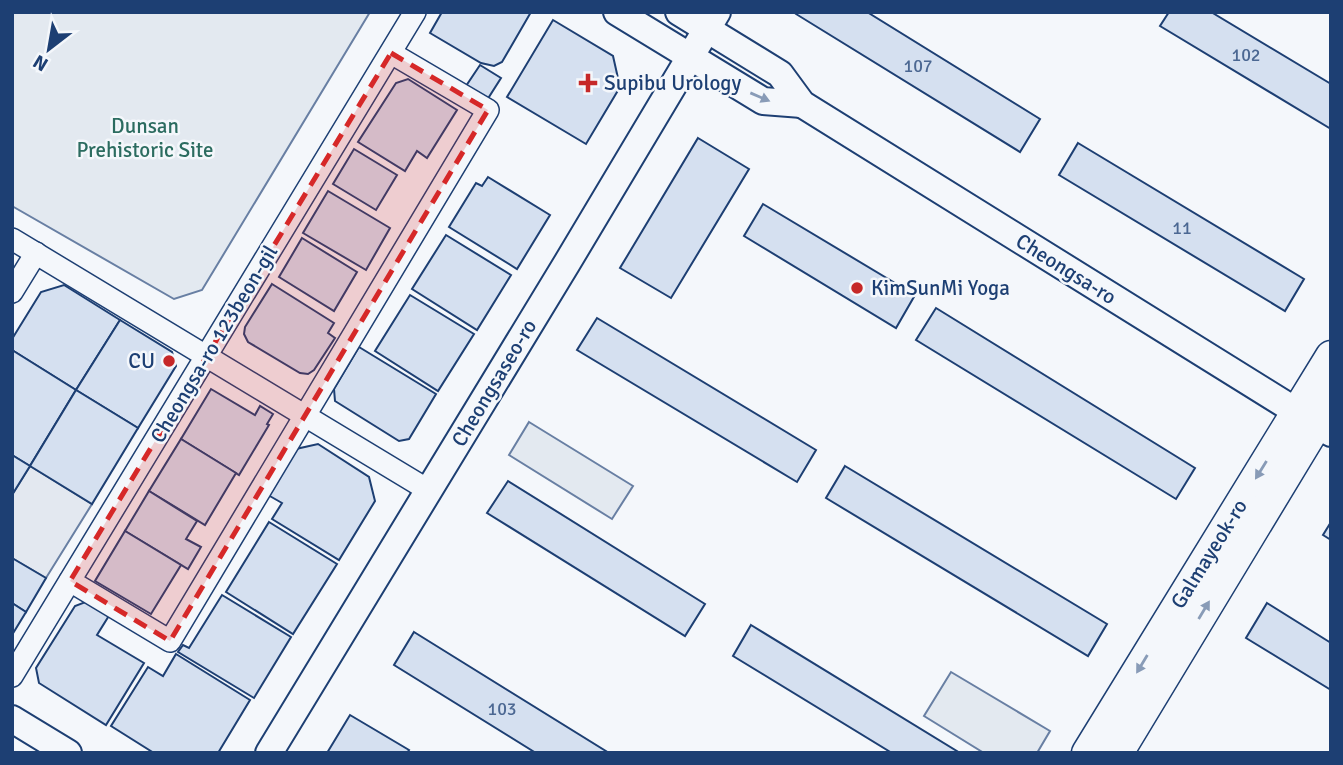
<svg xmlns="http://www.w3.org/2000/svg" width="1343" height="765" font-family="Signika,sans-serif">
<rect width="100%" height="100%" fill="#f4f7fb"/>
<g fill="#e3e9f0" stroke="#687fa3" stroke-width="2">
<polygon points="12,12 370,12 202,290 174,299 12,206"/>
<polygon points="529,422 633,486 612,519 509,455"/>
<polygon points="951,672 1050,731 1037,753 984,753 924,716"/>
</g>
<polygon fill="#e3e8f0" stroke="#687fa3" stroke-width="2" points="30,466 92,504 46,578 12,558 12,495"/>
<g fill="#d5e0f0" stroke="#1d3f73" stroke-width="2">
<polygon points="442,12 531,12 502,62 494,66 481,63 430,33"/>
<polygon points="797,12 867,12 1040,119 1020,152 796,14"/>
<polygon points="1169,12 1211,12 1331,84 1331,129 1160,26"/>
<polygon points="553,20 613,56 620,87 586,144 507,97"/>
<polygon points="480,65 501,78 487,100 466,86"/>
<polygon points="408,79 457,110 427,158 417,151 405,171 358,142 396,83"/>
<polygon points="698,138 749,169 671,298 620,268"/>
<polygon points="1078,143 1304,279 1285,311 1059,175"/>
<polygon points="354,149 397,175 376,210 333,184"/>
<polygon points="488,177 550,215 517,269 449,227 476,183 482,186"/>
<polygon points="328,191 390,228 366,270 303,233"/>
<polygon points="763,204 915,295 896,328 744,236"/>
<polygon points="446,235 511,275 477,330 412,289"/>
<polygon points="302,238 357,272 334,311 279,277"/>
<polygon points="272,284 334,323 328,333 335,338 314,370 308,374 300,373 248,342 244,334 245,327"/>
<polygon points="64,285 120,320 76,390 12,350 12,339 41,292"/>
<polygon points="410,295 474,334 438,391 375,351"/>
<polygon points="936,308 1195,468 1176,499 916,340"/>
<polygon points="597,318 816,450 797,482 577,350"/>
<polygon points="120,320 172,352 176,366 138,428 76,390"/>
<polygon points="359,347 436,394 409,439 399,441 335,401 334,389"/>
<polygon points="12,350 76,390 30,466 12,455"/>
<polygon points="211,389 255,415 260,406 273,414 267,424 269,425 239,475 181,439"/>
<polygon points="76,390 138,428 92,504 30,466"/>
<polygon points="181,439 236,473 205,525 149,491"/>
<polygon points="318,444 369,477 375,501 339,560 272,519 282,503 268,495 296,449"/>
<polygon points="12,455 30,466 12,495"/>
<polygon points="845,466 1107,624 1088,656 826,498"/>
<polygon points="508,481 705,604 685,636 487,513"/>
<polygon points="149,491 197,521 186,539 201,547 188,569 125,531"/>
<polygon points="269,522 337,564 293,634 226,592"/>
<polygon points="1331,522 1331,540 1323,535"/>
<polygon points="125,531 181,565 151,614 95,581"/>
<polygon points="12,558 46,578 26,612 12,603"/>
<polygon points="222,595 291,637 254,698 178,652 183,645 189,648"/>
<polygon points="88,601 110,614 97,635 144,663 106,725 39,683 36,668 75,606"/>
<polygon points="12,603 26,612 12,635"/>
<polygon points="1267,603 1331,643 1331,690 1246,638"/>
<polygon points="751,625 960,753 892,753 733,656"/>
<polygon points="414,632 609,753 536,753 394,665"/>
<polygon points="176,654 250,700 218,753 154,753 111,726 148,667 163,676"/>
<polygon points="350,715 409,750 407,753 327,753"/>
</g>
<g fill="none" stroke-linecap="round" stroke-linejoin="round">
<g stroke="#1d3f73" stroke-width="24">
<g id="minor">
<polyline points="12,239 428,490"/>
<polyline points="12,292 36,253"/>
<polyline points="70,581 170,641 488,110 391,53"/>
<polyline points="12,676 415,12"/>
</g>
</g>
<g stroke="#1d3f73" stroke-width="30">
<g id="tertiary">
<polyline points="617,12 763,101 802,104"/>
<polyline points="679,12 780,74 802,104 1331,433"/>
<polyline points="12,719 68,753"/>
<polyline points="269,753 567,263 717,12"/>
</g>
</g>
<g stroke="#1d3f73" stroke-width="33">
<g id="secondary">
<polyline points="1087,753 1331,356"/>
<polyline points="1118,753 1331,401"/>
</g>
</g>
<use href="#minor" stroke="#f4f7fb" stroke-width="21"/>
<use href="#tertiary" stroke="#f4f7fb" stroke-width="26"/>
<use href="#secondary" stroke="#f4f7fb" stroke-width="30"/>
</g>
<defs><path id="oneway-solid" d="M-6-.8H1V-3.2L6.5 0L1 3.2V.8H-6Z" transform="scale(1.75)"/></defs>
<g fill="#889bb7">
<use href="#oneway-solid" transform="translate(760 97) rotate(23)"/>
<use href="#oneway-solid" transform="translate(1261 470) rotate(122)"/>
<use href="#oneway-solid" transform="translate(1204 610) rotate(-59)"/>
<use href="#oneway-solid" transform="translate(1142 664) rotate(121)"/>
</g>
<path fill="#d62828" fill-opacity="0.2" stroke="#d62828" stroke-width="5" stroke-dasharray="14 9" stroke-linejoin="round" d="M 391,53 L 488,110 L 170,641 L 70,581 Z"/>
<g fill="#c62828" stroke="#f4f7fb" stroke-width="2.5">
<path d="M584.5 72.5h7v7h7v7h-7v7h-7v-7h-7v-7h7z"/>
<circle cx="857" cy="288" r="7"/>
<circle cx="169" cy="361" r="7"/>
</g>
<g text-anchor="middle" stroke-width="5" stroke-linejoin="round" paint-order="stroke">
<g font-size="18" fill="#4b6792">
<text x="1246" y="61">102</text>
<text x="918" y="72">107</text>
<text x="1182" y="234">11</text>
<text x="502" y="715">103</text>
</g>
<g font-size="21" fill="#1d3f73" stroke="#f4f7fb" text-anchor="start">
<text x="604" y="90">Supibu Urology</text>
<text x="871" y="295">KimSunMi Yoga</text>
<text x="155" y="368" text-anchor="end">CU</text>
</g>
<g font-size="21" fill="#2c6c60" stroke="#f4f7fb">
<text x="145" y="133">Dunsan<tspan x="145" dy="24">Prehistoric Site</tspan></text>
</g>
<g font-size="21" fill="#1d3f73" stroke="#f4f7fb">
<text transform="translate(1066 269) rotate(32)" y="7">Cheongsa-ro</text>
<text transform="translate(214 344) rotate(-59)" y="7">Cheongsa-ro 123beon-gil</text>
<text transform="translate(494 383) rotate(-59)" y="7">Cheongsaseo-ro</text>
<text transform="translate(1209 554) rotate(-58)" y="7">Galmayeok-ro</text>
</g>
</g>
<rect width="1343" height="765" fill="none" stroke="#1d3f73" stroke-width="28"/>
<g transform="translate(49 49) rotate(211)" stroke="#f4f7fb" stroke-width="5" paint-order="stroke">
<path d="M0-5L12 26L0 18L-12 26Z" fill="#1d3f73"/>
<text y="-10" font-size="19" font-weight="bold" text-anchor="middle" fill="#1d3f73">N</text>
</g>
</svg>
